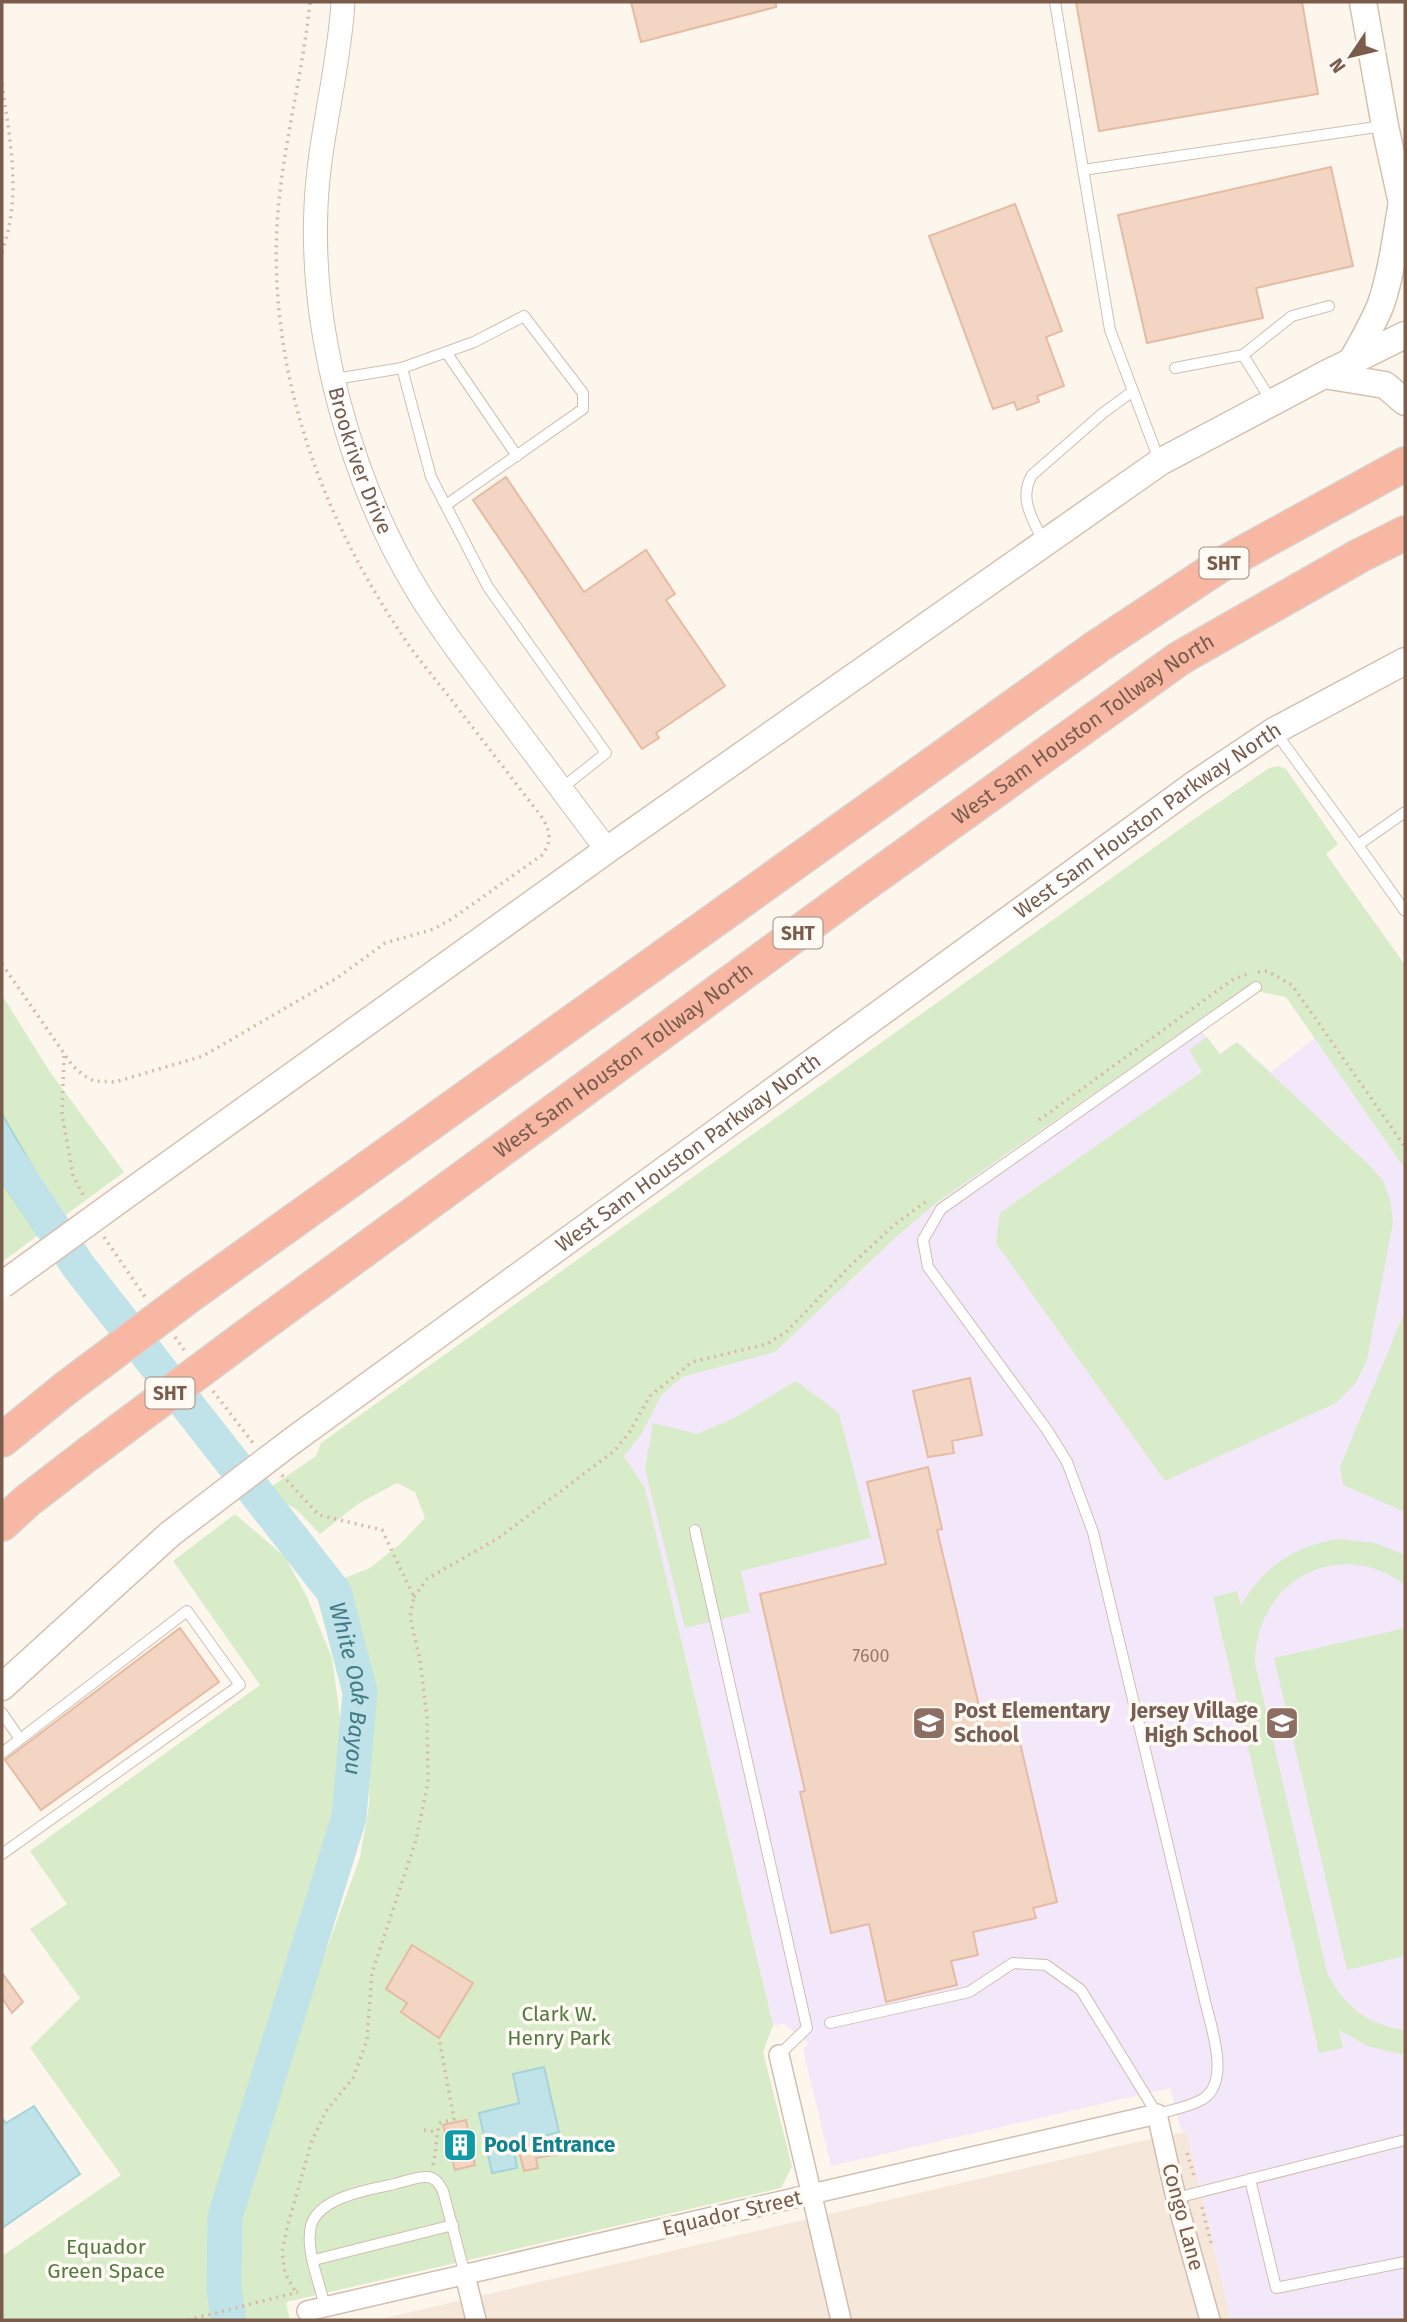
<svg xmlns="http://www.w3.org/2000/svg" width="1407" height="2322" font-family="'Fira Sans',sans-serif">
<rect width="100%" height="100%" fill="#fdf6ec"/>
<polygon fill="#f5e8da" points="1187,2132 1231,2320 377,2320 1137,2142"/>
<polygon fill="#f3e8fa" points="1196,1024 1220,1054 1237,1042 1271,1072 1315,1038 1405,1169 1405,2320 1231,2320 1187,2133 1181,2130 1170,2088 831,2166 803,2050 808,2043 784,2024 773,2025 645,1488 624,1456 641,1435 661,1396 682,1377 775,1352 894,1239 936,1203"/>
<g fill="#d8ecc9">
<polygon points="1278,766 1286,769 1338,844 1326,854 1405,965 1405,1169 1286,997 1245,989 936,1203 894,1239 775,1352 682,1377 661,1396 641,1435 624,1456 645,1488 773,2025 763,2052 792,2166 781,2188 286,2302 290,2320 239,2320 233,2276 239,2216 260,2134 360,1857 369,1806 371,1735 368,1684 334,1582 370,1568 400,1544 425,1518 415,1492 397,1483 358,1504 320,1534 297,1510 265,1491 316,1456 321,1443 1187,824 1269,768"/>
<polygon points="2,995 50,1072 124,1172 2,1262"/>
<polygon points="1207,1037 1220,1054 1237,1042 1369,1165 1382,1179 1390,1199 1393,1222 1367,1360 1356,1383 1336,1403 1165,1481 996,1243 1000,1213 1202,1072 1189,1050"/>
<polygon points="1405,1311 1405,1512 1343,1485 1340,1467"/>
<polygon points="796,1381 839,1413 871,1538 741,1571 750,1612 685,1628 645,1469 653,1423 697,1434 732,1419"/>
<polygon points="235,1514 285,1557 307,1597 332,1658 342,1731 339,1815 325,1884 224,2175 209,2236 212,2320 2,2320 2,2256 121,2175 30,2048 80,1998 30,1929 67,1904 30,1851 260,1685 173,1561"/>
<path d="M 1338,1539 L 1375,1543 L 1405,1555 L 1405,1585 C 1338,1535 1255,1581 1255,1663 L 1327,1972 C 1343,2006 1368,2025 1405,2030 L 1405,2055 L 1367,2046 L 1339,2030 L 1343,2048 L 1319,2053 L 1213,1597 L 1237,1591 L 1241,1606 C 1263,1567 1294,1546 1338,1539 Z"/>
<polygon points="1405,1628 1405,1956 1347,1970 1274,1658"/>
</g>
<g fill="#bfe3e8" stroke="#a5d3da" stroke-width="2">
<polygon points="2,1114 62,1218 38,1235 2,1182"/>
<polygon points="544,2067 559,2132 513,2144 517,2168 492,2173 479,2113 519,2103 513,2074"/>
<polygon points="34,2106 80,2174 2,2228 2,2118 6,2123"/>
</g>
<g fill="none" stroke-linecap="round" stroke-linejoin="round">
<path stroke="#bfe3e8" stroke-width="35" id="s1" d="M 2,1151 L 79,1267 L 334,1592 L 360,1692 L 349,1817 L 225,2217 L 224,2290 L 229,2320"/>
</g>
<g fill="#f3d5c3" stroke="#e6bba3" stroke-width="2">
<polygon points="631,2 776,2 776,7 641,42"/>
<polygon points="1076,2 1302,2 1318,94 1099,131"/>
<polygon points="1331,167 1353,266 1256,288 1263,318 1147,343 1118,215"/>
<polygon points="1015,204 1062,331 1046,337 1064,386 1037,396 1039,402 1017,410 1014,402 993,409 929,236"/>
<polygon points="506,477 584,592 646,550 675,594 666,600 725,686 656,733 659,738 642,749 473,500"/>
<polygon points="970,1378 982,1435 952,1441 954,1453 928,1457 913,1391"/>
<polygon points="928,1467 942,1529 937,1530 980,1710 1011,1704 1057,1902 1033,1908 1036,1918 973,1932 978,1955 951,1961 957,1985 886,2002 869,1924 831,1933 800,1792 805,1791 760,1594 886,1564 867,1482"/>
<polygon points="180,1628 219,1682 41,1810 5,1760"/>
<polygon points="412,1945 473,1983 439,2038 401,2012 407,2003 386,1989"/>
<polygon points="2,1973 23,2002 12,2013 2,1998"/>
<polygon points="466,2120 475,2165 455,2170 443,2125"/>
<polygon points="562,2136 565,2153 536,2158 538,2168 524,2171 518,2147"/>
</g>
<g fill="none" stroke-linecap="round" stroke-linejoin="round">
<g stroke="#d1beb0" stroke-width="12">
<g id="service">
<polyline points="1055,2 1110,330 1159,460"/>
<polyline points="1083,170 1383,126"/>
<polyline points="446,352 517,456"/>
<polyline points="1243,355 1292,316 1329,306"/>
<polyline points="402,368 474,342 524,316 583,393 583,409 446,505"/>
<polyline points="1175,368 1243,355 1272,402"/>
<polyline points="335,379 402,368 431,477 488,587 606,753 562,788"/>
<path d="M 1043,541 C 1033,519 1018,499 1032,475 L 1103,413 L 1133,391"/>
<polyline points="1276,733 1358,845"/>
<polyline points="1405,812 1358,845 1405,911"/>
<polyline points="695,1530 807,2028 779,2055"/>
<polyline points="2,1713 20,1739"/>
<polyline points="2,1753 187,1611 240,1685 2,1854"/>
<path d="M 830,2023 L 969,1992 L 1013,1963 L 1046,1965 L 1081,1990 L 1157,2114 C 1172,2110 1189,2107 1203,2099 C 1231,2081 1211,2027 1205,2001 L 1093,1532 L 1067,1462 L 1047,1430 L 928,1267 L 923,1240 L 941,1209 L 1256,987"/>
<polyline points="1250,2179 1276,2288 1405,2262"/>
<polyline points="1176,2198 1405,2140"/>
<polyline points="314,2260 453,2225"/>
<path d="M 325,2307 C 320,2283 305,2251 311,2226 C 318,2197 371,2189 395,2184 C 405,2181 418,2176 428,2177 C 436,2178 439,2184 443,2191 L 465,2275"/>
</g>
</g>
<g stroke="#d1beb0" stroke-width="22">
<g id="minor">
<polyline points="779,2055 841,2320"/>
<polyline points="465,2275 476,2320"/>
<polyline points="307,2311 1157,2114 1176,2198 1210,2320"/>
</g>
</g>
<g stroke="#d1beb0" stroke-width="25">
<g id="tertiary">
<path id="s2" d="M 343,2 C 339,71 319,137 316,206 C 310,332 351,482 417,590 C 440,629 469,665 496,702 C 533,751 570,800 607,850"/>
</g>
</g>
<g stroke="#d6c0b0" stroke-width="29">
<g id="secondary">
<polyline points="1363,2 1385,126 1405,217"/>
<path d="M 1351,362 C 1362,343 1373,324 1381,304 C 1392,271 1396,236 1402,202"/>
<polyline points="1324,375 1385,385 1405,402"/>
<polyline points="122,1198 607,850 1160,462 1324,375 1405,335"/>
<path id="s3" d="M 292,1441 L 1195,784 L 1274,731 L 1405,661"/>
<polyline points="2,1687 170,1534"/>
</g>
</g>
<g stroke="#dad1cd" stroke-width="36">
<g id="motorway">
<polyline points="193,1293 1098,646 1219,566 1405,464"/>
<path id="s4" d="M 252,1332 L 865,884 L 1180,658 L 1359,556 L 1405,533"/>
<polyline points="2,1440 66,1388"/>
<polyline points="2,1524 27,1501 88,1454"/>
</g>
</g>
<g stroke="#d9b8a5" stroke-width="3.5" stroke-dasharray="2 5" stroke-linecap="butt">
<path d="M 2,84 C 10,142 22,195 2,252"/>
<path d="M 2,964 L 72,1065 L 83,1075 L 94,1081 L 115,1082 L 203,1056 L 337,978 L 385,943 L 434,929 L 453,918 L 542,855 C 553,841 550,830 541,816 C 511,777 480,737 450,698 C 434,677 416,657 402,635 C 318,510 266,364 278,211 C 284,141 303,72 310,2"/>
<polyline points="1258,972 1267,971 1292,985 1405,1147"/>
<polyline points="64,1056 62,1114 73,1175 85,1199"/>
<polyline points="1039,1120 1232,980 1247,974"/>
<polyline points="104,1237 145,1297"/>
<polyline points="175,1337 184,1350"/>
<polyline points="213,1391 253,1443"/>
<polyline points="282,1475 319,1515 382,1530 414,1597 410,1617 420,1660 427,1717 428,1782 416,1840 372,1973 367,2040 353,2078 326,2111 311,2143 287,2228 282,2252 285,2273 296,2293"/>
<polyline points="414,1597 427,1579 500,1537 614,1451 629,1433 650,1396 692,1362 767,1344 786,1332 851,1265 894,1225 928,1200"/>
<polyline points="424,2130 437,2132"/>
<polyline points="1187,2153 1195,2179"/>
<path d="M 433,2165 C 437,2150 435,2138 440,2123 L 454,2119 L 439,2038"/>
<polyline points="1202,2207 1211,2243"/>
<polyline points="188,2320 298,2292"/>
</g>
<use href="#service" stroke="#fff" stroke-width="10"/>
<use href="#minor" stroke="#fff" stroke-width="19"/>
<use href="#tertiary" stroke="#fff" stroke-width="23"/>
<use href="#secondary" stroke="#fff" stroke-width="26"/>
<use href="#motorway" stroke="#f7b7a3" stroke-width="33"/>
<g stroke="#d6c0b0" stroke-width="29" stroke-linecap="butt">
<g id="secondary-bridge">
<polyline points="2,1285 122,1198"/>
<polyline points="170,1534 292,1441"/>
</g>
</g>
<g stroke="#dad1cd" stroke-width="36" stroke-linecap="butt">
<g id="motorway-bridge">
<polyline points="66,1388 193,1293"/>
<polyline points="88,1454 252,1332"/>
</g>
</g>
<use href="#secondary-bridge" stroke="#fff" stroke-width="26"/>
<use href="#motorway-bridge" stroke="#f7b7a3" stroke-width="33"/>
</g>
<defs>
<g id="school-square" transform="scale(1.75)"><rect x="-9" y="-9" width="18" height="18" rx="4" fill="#8d6e63" stroke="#fffaf3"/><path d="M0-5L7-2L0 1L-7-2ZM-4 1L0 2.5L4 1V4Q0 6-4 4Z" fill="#fff"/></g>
<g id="building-square" transform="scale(1.75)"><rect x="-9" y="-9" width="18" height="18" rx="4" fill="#0f9aa8" stroke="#fffaf3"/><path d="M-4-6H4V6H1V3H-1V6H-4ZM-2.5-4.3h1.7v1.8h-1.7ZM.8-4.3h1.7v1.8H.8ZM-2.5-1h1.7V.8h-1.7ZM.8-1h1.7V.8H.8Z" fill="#fff"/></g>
</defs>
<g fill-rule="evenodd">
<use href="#school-square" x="929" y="1723"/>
<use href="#school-square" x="1282" y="1723"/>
<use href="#building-square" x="460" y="2145"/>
</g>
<g text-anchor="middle" stroke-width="7" stroke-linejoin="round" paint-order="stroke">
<g font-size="18" fill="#987a6a">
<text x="871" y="1662">7600</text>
</g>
<g fill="#fffaf3" stroke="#a28b7f" stroke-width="2">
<rect x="1199.5" y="547.5" width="49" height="31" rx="5"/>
<rect x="773.5" y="917.5" width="49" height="31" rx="5"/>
<rect x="145.5" y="1377.5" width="49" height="31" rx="5"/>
</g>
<g font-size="19" font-weight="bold" fill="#7a5c4d">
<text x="1224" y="570">SHT</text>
<text x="798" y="940">SHT</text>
<text x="170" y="1400">SHT</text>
</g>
<g font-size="21" fill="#7a5c4d" stroke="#fffaf3">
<text dy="7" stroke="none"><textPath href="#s2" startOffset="466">Brookriver Drive</textPath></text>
<text dy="7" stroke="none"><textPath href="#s4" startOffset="1027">West Sam Houston Tollway North</textPath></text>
<text dy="7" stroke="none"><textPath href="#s3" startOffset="1057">West Sam Houston Parkway North</textPath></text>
<text dy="7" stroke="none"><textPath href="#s4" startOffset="460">West Sam Houston Tollway North</textPath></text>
<text dy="7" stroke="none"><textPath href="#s3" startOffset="490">West Sam Houston Parkway North</textPath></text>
<text transform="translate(732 2213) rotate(-13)" y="7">Equador Street</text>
<text transform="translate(1183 2217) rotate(75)" y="7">Congo Lane</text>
</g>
<g font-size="21" font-weight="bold" fill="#785e54" stroke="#fffaf3" text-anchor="start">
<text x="954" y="1718">Post Elementary<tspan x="954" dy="24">School</tspan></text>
<text x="1258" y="1718" text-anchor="end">Jersey Village<tspan x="1258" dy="24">High School</tspan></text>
</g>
<g font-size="21" fill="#537a41" stroke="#fffaf3">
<text x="559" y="2021">Clark W.<tspan x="559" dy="24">Henry Park</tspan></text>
<text x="106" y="2254">Equador<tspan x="106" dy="24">Green Space</tspan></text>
</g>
<g font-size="21" font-weight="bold" fill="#0d838f" stroke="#fffaf3" text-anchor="start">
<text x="484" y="2152">Pool Entrance</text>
</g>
<g font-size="23" font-style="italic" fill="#437c86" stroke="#fffaf3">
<text dy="8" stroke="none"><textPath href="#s1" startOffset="651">White Oak Bayou</textPath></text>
</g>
</g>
<rect width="1407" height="2322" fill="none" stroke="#7a5c4d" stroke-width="7"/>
<g transform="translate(1351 56) rotate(235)" stroke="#fffaf3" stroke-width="5" paint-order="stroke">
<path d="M0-5L12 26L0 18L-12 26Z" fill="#7a5c4d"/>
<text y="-10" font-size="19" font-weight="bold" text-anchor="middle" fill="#7a5c4d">N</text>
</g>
</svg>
